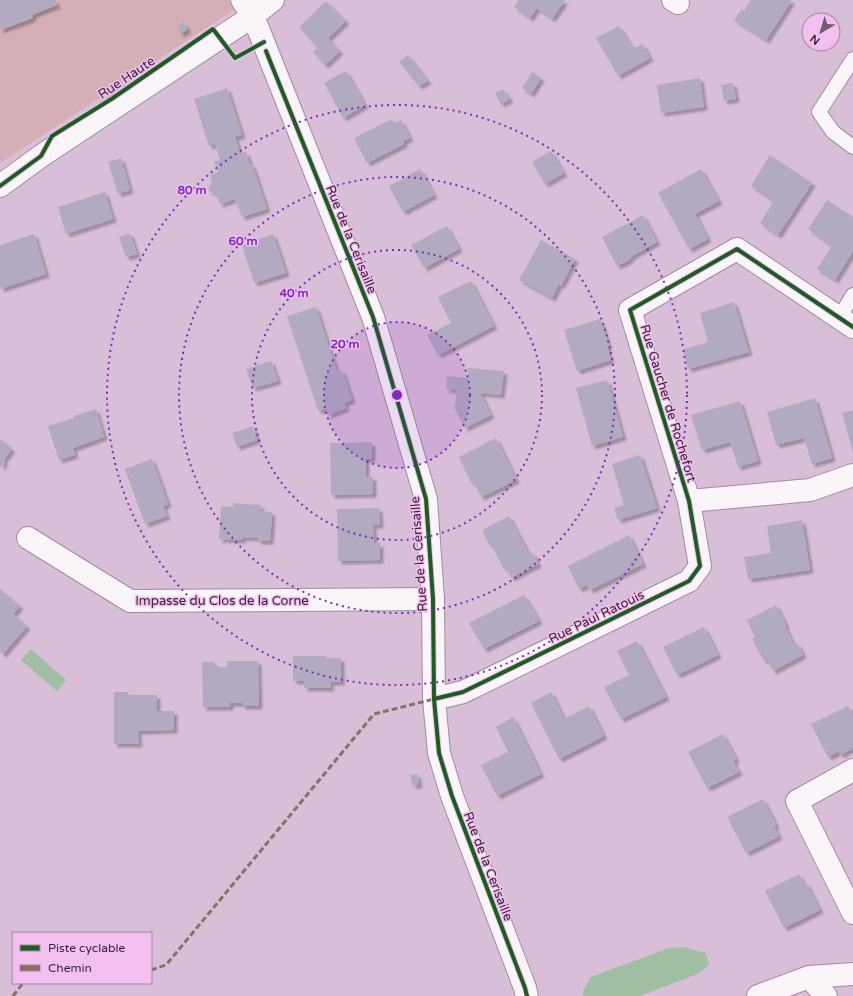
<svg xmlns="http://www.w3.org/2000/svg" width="853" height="996" font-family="'Varela Round',sans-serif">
<defs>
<filter id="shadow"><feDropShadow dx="3.5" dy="3.5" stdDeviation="1" flood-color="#0004"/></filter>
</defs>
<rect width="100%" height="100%" fill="#d9bed8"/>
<polygon fill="#d5aeb6" points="0,0 229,0 235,9 0,163"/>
<g fill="#a0bfa5">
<polygon points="31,649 66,680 57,691 21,660"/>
<polygon points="684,947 706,953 709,964 700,973 640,996 583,996 583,991 591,977 669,948"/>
</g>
<g fill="#b2aac1" filter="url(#shadow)">
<polygon points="0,0 55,0 57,5 32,15 33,18 0,30"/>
<polygon points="519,0 565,0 552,19 537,8 530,18 514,7"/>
<polygon points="751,0 792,0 766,40 734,20 742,9 744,11"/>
<polygon points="326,1 346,21 328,38 340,51 325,65 313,52 318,48 299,27"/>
<polygon points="183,22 188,29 181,34 177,27"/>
<polygon points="619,26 633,49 643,44 650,58 618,76 596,38"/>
<polygon points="408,55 428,81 419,86 399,62"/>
<polygon points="346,71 365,105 343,118 324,83"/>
<polygon points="532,72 541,78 531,94 522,88"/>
<polygon points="700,78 704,107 661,113 657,85"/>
<polygon points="733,83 736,99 724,101 721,85"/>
<polygon points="227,88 242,135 235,137 240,154 246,152 250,164 252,164 267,209 242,217 235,199 220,204 217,195 208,190 212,182 210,175 218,172 214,162 220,160 215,144 209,146 194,99"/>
<polygon points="503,89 510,99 501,104 495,93"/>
<polygon points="392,119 394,123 401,120 410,138 404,141 404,144 367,163 354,138"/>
<polygon points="551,151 564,173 545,184 532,162"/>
<polygon points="770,155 812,183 778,235 760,223 774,201 751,186"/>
<polygon points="121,158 130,190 118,194 108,162"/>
<polygon points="420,169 434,195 403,212 389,186"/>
<polygon points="701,169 719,201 695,214 708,239 689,249 658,193"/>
<polygon points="105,192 113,219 66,234 58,207"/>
<polygon points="827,200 853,217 853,251 835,280 817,269 832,246 808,229"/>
<polygon points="643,215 657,242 630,257 631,259 617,266 602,237"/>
<polygon points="447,226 459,249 424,268 411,245"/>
<polygon points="130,233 137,254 126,257 119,237"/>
<polygon points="34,234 46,274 0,289 0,245"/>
<polygon points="273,234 286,273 254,283 242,245"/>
<polygon points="541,240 575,259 561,286 559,284 552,298 519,280"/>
<polygon points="471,281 494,326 438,355 427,335 451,323 438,297"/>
<polygon points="734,302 749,352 688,369 683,350 708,342 700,313"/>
<polygon points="316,307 337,372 342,370 352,400 344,403 346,408 328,415 326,408 318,411 287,316"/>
<polygon points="600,319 609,346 607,347 611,360 577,371 564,330"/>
<polygon points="271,361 278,381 253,388 246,369"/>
<polygon points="468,368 504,371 501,395 480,393 491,415 465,428 454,407 455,406 457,390 446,389 447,376 468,378"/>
<polygon points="607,380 623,437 592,446 576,388"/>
<polygon points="815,398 832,458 812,464 804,438 776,445 767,412"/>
<polygon points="740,401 758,461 738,467 730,442 702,450 691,415"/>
<polygon points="96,409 104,437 73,448 75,455 59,460 48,426 74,418 74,416"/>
<polygon points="853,410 853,453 842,413"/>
<polygon points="253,426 257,440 237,447 232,433"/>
<polygon points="496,438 516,480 481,497 474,482 471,483 459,457"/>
<polygon points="0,439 12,449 3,460 5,462 0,468"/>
<polygon points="372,442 372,459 366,459 366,477 373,477 373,494 331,495 330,443"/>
<polygon points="640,455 657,508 618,520 614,508 624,505 612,464"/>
<polygon points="152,459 168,504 163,506 167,516 145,524 125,469"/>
<polygon points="233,503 261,505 260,511 272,512 270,541 258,541 258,538 243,537 242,540 219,539 221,506 233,507"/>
<polygon points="379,508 380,525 373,525 374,544 380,543 380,560 338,561 337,509"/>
<polygon points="509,516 529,555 533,553 538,564 511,578 506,567 503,568 492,545 490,546 482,530"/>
<polygon points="802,520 810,570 748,579 744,557 771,553 767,526"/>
<polygon points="629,535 643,564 590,590 587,585 579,589 568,566"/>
<polygon points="0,589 20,606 13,614 27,626 3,654 0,652"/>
<polygon points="524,595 539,621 484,649 469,623"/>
<polygon points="776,605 786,625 785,627 794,645 798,644 803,655 773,671 767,659 764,661 752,639 755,637 747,620"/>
<polygon points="704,627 718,655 677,675 663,647"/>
<polygon points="637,641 666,697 621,719 604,687 629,675 617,651"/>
<polygon points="293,656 326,656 326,658 341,658 341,682 330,682 331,688 304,688 304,681 293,681"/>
<polygon points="227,661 258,661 259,706 242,706 242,703 230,703 230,707 203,707 202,662 214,662 215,667 227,667"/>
<polygon points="114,692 128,692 128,695 157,695 157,711 174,711 174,730 138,731 139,744 114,744"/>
<polygon points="551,692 564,719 589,706 604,736 559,759 531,703"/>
<polygon points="848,706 853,716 853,748 840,755 839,751 828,757 811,724"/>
<polygon points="513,717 541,774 497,796 481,765 508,752 496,727"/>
<polygon points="723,734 736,759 733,761 739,772 707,788 688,752"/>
<polygon points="417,774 419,784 413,786 410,775"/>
<polygon points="763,799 776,825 774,826 779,836 746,853 727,817"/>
<polygon points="799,874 804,884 806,883 820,910 784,928 765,891"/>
</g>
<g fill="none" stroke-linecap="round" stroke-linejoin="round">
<g stroke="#a08b9f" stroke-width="16">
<g id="service">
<polyline points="853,59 819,112 833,132 853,147"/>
<polyline points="839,318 853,295"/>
</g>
</g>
<g stroke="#a08b9f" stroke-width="24">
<g id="minor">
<polyline points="242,0 253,16"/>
<polyline points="673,0 678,3"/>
<polyline points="689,501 810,490 853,475"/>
<polyline points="28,538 130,601 433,599"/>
<polyline points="434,699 463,692 689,581 700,566 689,501 630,310 737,249 853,327"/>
<polyline points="853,770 797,801 853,913"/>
<polyline points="809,977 826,996"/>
<polyline points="758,996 809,977 853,974"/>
</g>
</g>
<g stroke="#a08b9f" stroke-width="24">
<g id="tertiary">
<polyline points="253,16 373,317 426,499 433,599 434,699 439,753 452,796 525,988 527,996"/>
<polyline points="0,186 41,156 253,16 273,0"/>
</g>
</g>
<use href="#service" stroke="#f9f5f9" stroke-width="14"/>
<use href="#minor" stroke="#f9f5f9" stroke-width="22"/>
<use href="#tertiary" stroke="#f9f5f9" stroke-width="22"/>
<g stroke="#8d6e63" stroke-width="3" stroke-dasharray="6 3" stroke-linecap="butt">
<polyline points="151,970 166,965 374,714 434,699"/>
<polyline points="13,996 23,983"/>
</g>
<g stroke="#f2bfef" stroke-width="6">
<g id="cycleway">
<polyline points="266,51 373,317 426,499 433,599 434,699 439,753 452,796 525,988 527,996"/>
<polyline points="0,186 41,156 52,136 113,98 213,29 235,58 264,42"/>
<polyline points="434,699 463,692 689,581 700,566 689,501 630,310 737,249 853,327"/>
</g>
</g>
<use href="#cycleway" stroke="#1b5e20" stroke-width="4"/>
</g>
<circle cx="397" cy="395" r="73" fill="#7b2cbf" fill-opacity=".12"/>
<g fill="none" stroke="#7b2cbf" stroke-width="2" stroke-dasharray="2 4">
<circle cx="397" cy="395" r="73"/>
<circle cx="397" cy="395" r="145"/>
<circle cx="397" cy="395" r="218"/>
<circle cx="397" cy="395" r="290"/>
</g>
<g text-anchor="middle" stroke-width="3" stroke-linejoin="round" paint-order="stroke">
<g font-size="13" fill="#392638" stroke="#f2bfef">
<text transform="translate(126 77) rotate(-34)" y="5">Rue Haute</text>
<text transform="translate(352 239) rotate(68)" y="5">Rue de la Cerisaille</text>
<text transform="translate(669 403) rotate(73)" y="5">Rue Gaucher de Rochefort</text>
<text transform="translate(418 554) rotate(-94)" y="5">Rue de la Cerisaille</text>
<text x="222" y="605">Impasse du Clos de la Corne</text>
<text transform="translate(596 616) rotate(-26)" y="5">Rue Paul Ratouis</text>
<text transform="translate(489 866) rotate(69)" y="5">Rue de la Cerisaille</text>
</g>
</g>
<circle cx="397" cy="395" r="6" fill="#7b2cbf" stroke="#f2bfef" stroke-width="2"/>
<g font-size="12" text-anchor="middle" font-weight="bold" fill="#7b2cbf" stroke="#f2bfef" stroke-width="3" stroke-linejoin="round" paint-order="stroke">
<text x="192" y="194">80 m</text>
<text x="243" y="245">60 m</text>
<text x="294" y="297">40 m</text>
<text x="345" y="348">20 m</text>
</g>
<rect x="12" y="932" width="140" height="52" fill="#f2bfef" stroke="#a882a6"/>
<rect x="20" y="945" width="20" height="6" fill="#1b5e20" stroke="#a882a6"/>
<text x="48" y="952" font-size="12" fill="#392638">Piste cyclable</text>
<rect x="20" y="965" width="20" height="6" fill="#8d6e63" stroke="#a882a6"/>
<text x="48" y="972" font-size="12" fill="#392638">Chemin</text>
<g transform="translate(821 32) rotate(218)"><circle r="19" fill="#f2bfef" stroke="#a882a6"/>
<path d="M0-3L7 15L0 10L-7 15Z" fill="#715b70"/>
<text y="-6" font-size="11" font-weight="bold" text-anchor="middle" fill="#392638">N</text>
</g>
</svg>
